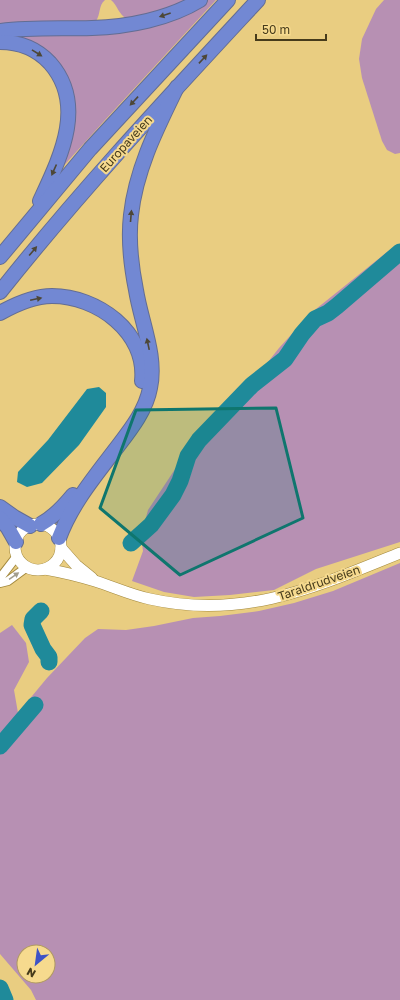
<svg xmlns="http://www.w3.org/2000/svg" width="400" height="1000" font-family="'Golos Text',sans-serif">
<rect width="100%" height="100%" fill="#e9cd81"/>
<g fill="#b790b3" fill-rule="evenodd">
<path d="M 0,0 L 105,0 C 98,6 101,14 96,21 L 0,25 Z"/>
<path d="M 111,0 L 189,0 L 156,13 L 127,19 C 118,14 118,6 111,0 Z"/>
<polygon points="208,0 216,0 105,120 59,171 64,75 0,35 76,32 197,6"/>
<polygon points="384,0 400,0 400,153 395,154 387,150 382,141 362,78 359,59 362,39 376,9"/>
<polygon points="400,244 400,542 316,569 274,590 230,595 194,597 164,592 132,581 143,551 141,536 148,510 189,448 220,410 260,372 279,348 311,313 387,252"/>
<path d="M 400,563 L 400,1000 L 36,1000 L 31,990 L 0,954 L 0,633 L 12,625 L 26,643 L 29,662 L 14,690 L 18,713 L 47,678 L 85,638 L 98,629 L 126,630 L 154,626 L 193,618 L 220,616 L 259,611 L 294,603 L 333,591 ZM 24,952 L 48,952 L 48,976 L 24,976 Z"/>
<polygon points="0,991 5,991 13,1000 0,1000"/>
</g>
<polygon fill="#1f8a9a" points="99,387 106,393 106,407 79,445 42,483 27,487 17,482 18,472 48,440 87,389"/>
<g fill="none" stroke-linecap="round" stroke-linejoin="round">
<g stroke="#1f8a9a" stroke-width="17">
<polyline points="131,543 151,525 173,495 180,481 188,456 199,440 252,385 285,359 302,334 315,319 328,313 337,306 400,252"/>
<polyline points="41,611 33,619 32,625 43,649 49,657 49,662"/>
<polyline points="0,746 35,705"/>
<polyline points="0,988 5,1000"/>
</g>
<g stroke="#a3893d" stroke-width="10">
<g id="minor">
<polyline points="0,578 17,556"/>
<polyline points="0,583 8,581 27,567"/>
</g>
</g>
<g stroke="#a3893d" stroke-width="12">
<g id="secondary">
<circle cx="38" cy="547" r="23"/>
<polyline points="61,548 76,565 92,578"/>
<path d="M 45,569 C 62,572 79,576 95,581 C 114,587 131,595 150,599 C 244,620 316,587 400,553"/>
</g>
</g>
<g stroke="#636d93" stroke-width="16">
<g id="motorway">
<path d="M 0,31 C 30,27 61,29 92,28 C 128,27 169,19 200,0"/>
<path d="M 0,42 C 19,42 37,49 50,63 C 87,105 60,158 40,201"/>
<polyline points="0,257 90,149 228,0"/>
<path d="M 0,292 C 81,190 170,95 258,0"/>
<path d="M 0,313 C 16,304 34,296 52,296 C 97,296 147,332 142,381"/>
<polyline points="0,507 14,517 30,526"/>
<polyline points="0,518 8,528 16,542"/>
<path d="M 41,524 C 54,517 64,506 73,495"/>
<path d="M 59,538 C 72,503 96,475 118,446 C 131,429 146,410 150,388 C 157,356 141,322 136,290 C 131,265 128,240 131,215 C 136,169 157,128 177,87"/>
</g>
</g>
<use href="#minor" stroke="#fff" stroke-width="8"/>
<use href="#secondary" stroke="#fff" stroke-width="11"/>
<use href="#motorway" stroke="#7288d3" stroke-width="14"/>
</g>
<defs><path id="oneway-solid" d="M-6-.8H1V-3.2L6.5 0L1 3.2V.8H-6Z"/></defs>
<g fill="#4d4737">
<use href="#oneway-solid" transform="translate(165 15) rotate(161)"/>
<use href="#oneway-solid" transform="translate(37 53) rotate(32)"/>
<use href="#oneway-solid" transform="translate(203 59) rotate(-47)"/>
<use href="#oneway-solid" transform="translate(134 101) rotate(133)"/>
<use href="#oneway-solid" transform="translate(54 170) rotate(114)"/>
<use href="#oneway-solid" transform="translate(131 216) rotate(-85)"/>
<use href="#oneway-solid" transform="translate(33 251) rotate(-50)"/>
<use href="#oneway-solid" transform="translate(36 299) rotate(-12)"/>
<use href="#oneway-solid" transform="translate(148 344) rotate(-102)"/>
</g>
<use fill="#a29d8d" href="#oneway-solid" transform="translate(14 576) rotate(-35)"/>
<path fill="#0f766e" fill-opacity="0.2" stroke="#0f766e" stroke-width="3" stroke-linejoin="round" d="M 276,408 L 303,518 L 180,575 L 100,508 L 136,410 Z"/>
<g text-anchor="middle" stroke-width="4" stroke-linejoin="round" paint-order="stroke">
<g font-size="12" fill="#463b1b" stroke="#f6da8e">
<text transform="translate(126 144) rotate(-48)" y="4">Europaveien</text>
<text transform="translate(319 583) rotate(-19)" y="4">Taraldrudveien</text>
</g>
</g>
<g transform="translate(36 964) rotate(209)"><circle r="19" fill="#f6da8e" stroke="#b09a60"/>
<path d="M0-3L7 15L0 10L-7 15Z" fill="#3d53c6"/>
<text y="-6" font-size="11" font-weight="bold" text-anchor="middle" fill="#463b1b">N</text>
</g>
<path d="M256 34v6h70v-6" fill="none" stroke="#463b1b" stroke-width="2"/>
<text x="262" y="34" font-size="12" fill="#463b1b" stroke="#f6da8e" stroke-width="3" paint-order="stroke">50 m</text>
</svg>
